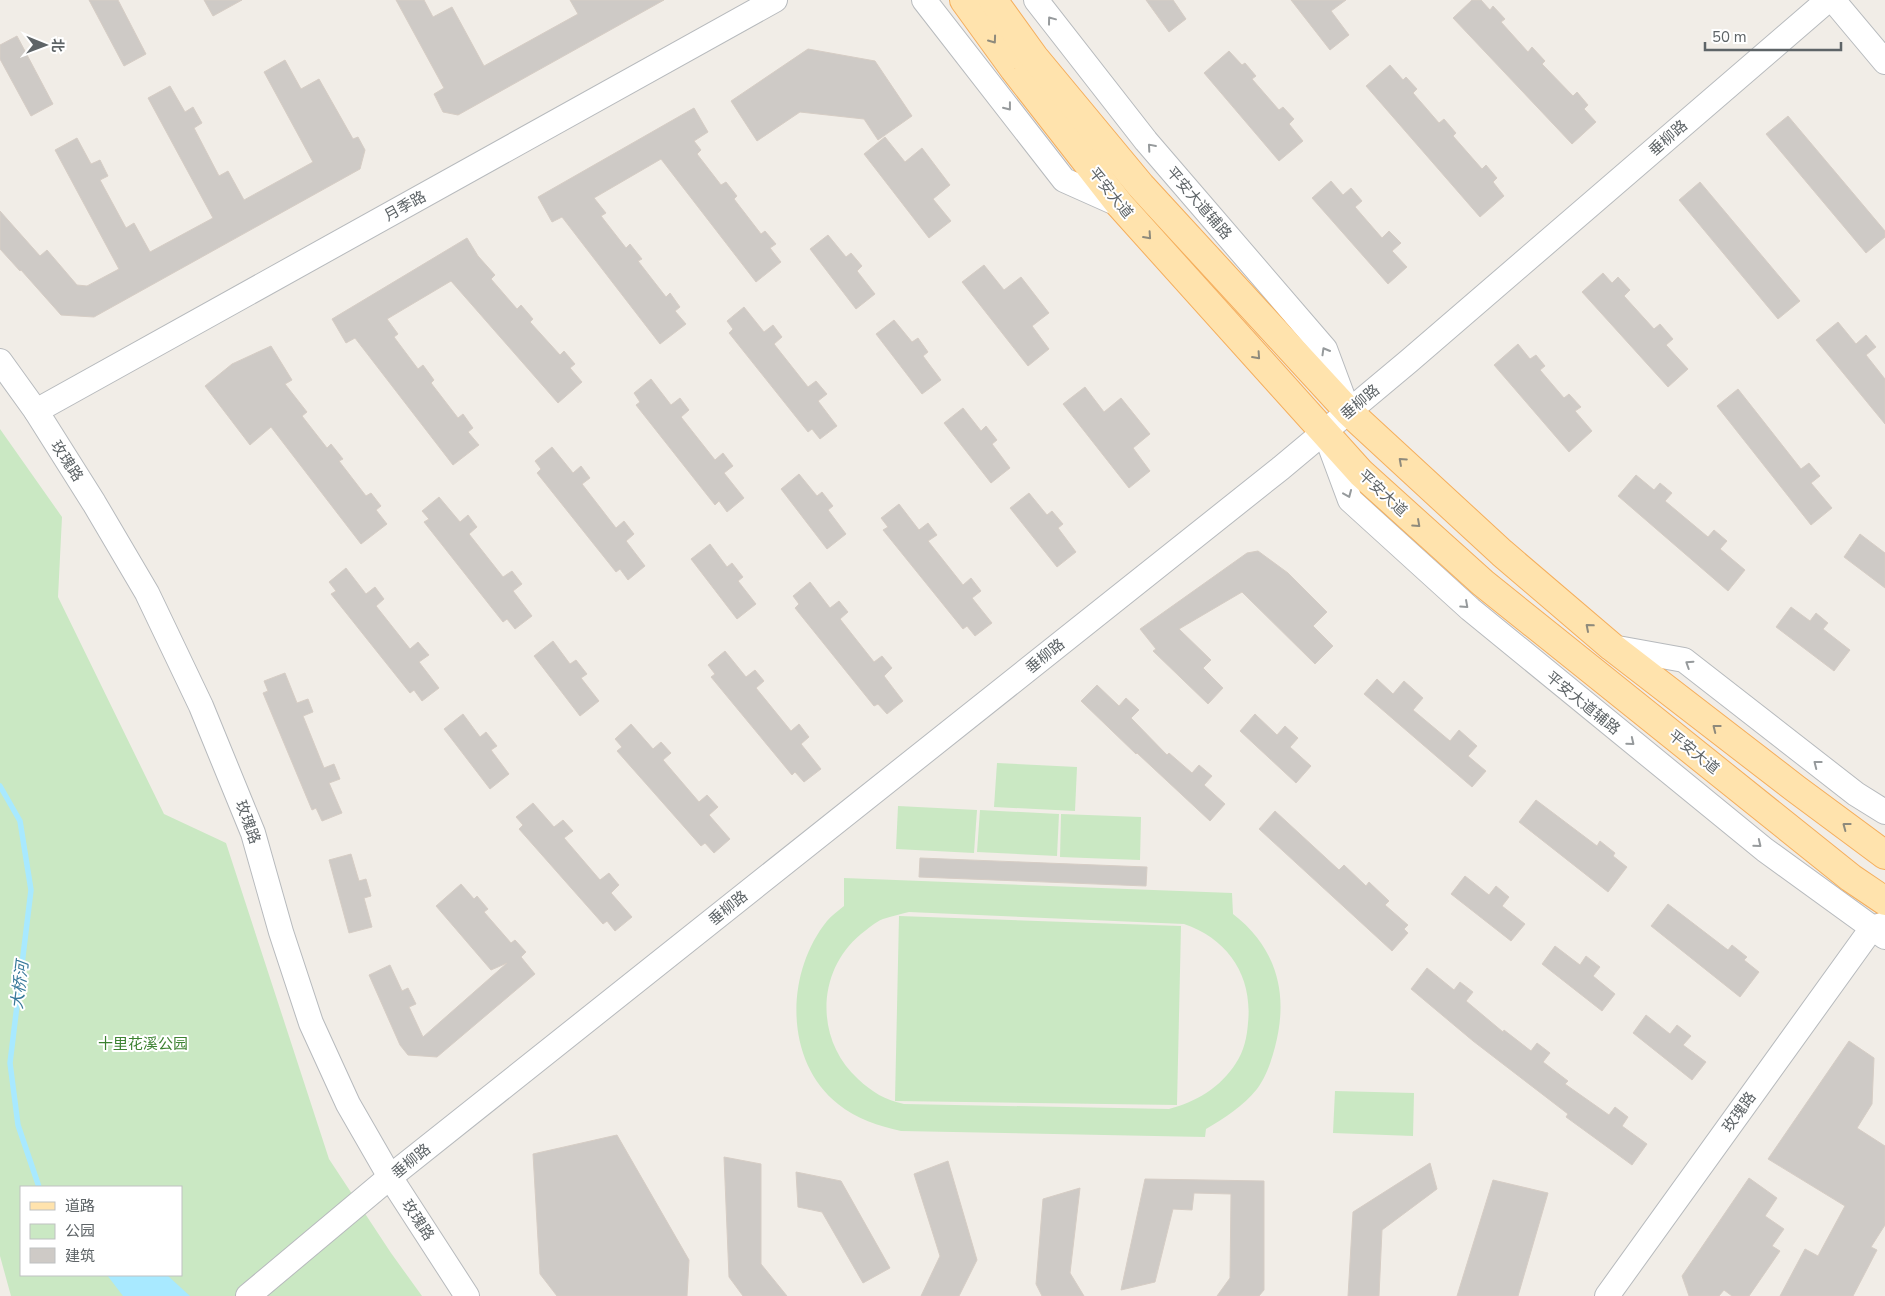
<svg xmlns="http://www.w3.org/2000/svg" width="1885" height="1296" font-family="'Nunito Sans','Noto Sans SC',sans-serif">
<rect width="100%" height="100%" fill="#f1ede7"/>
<g fill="#cae8c3" fill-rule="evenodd">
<path d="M 0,429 L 62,517 L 58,597 L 164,814 L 226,843 L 329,1159 L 391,1253 L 422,1296 L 11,1296 L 0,1256 ZM 21,1187 L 181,1187 L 181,1275 L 21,1275 Z"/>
<polygon points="997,763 1077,767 1075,811 994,807"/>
<polygon points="898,806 977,810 974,853 896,849"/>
<polygon points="980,810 1059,814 1057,856 977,852"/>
<polygon points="1061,814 1141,817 1140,860 1060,857"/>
<path d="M 844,878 L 1232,893 L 1233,914 C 1277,948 1289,994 1275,1047 C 1271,1062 1266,1077 1257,1089 C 1243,1106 1225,1118 1206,1129 L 1205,1137 L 901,1131 C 879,1126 856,1119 838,1104 C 784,1061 785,973 827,921 C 831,916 838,911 844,906 ZM 909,912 L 1184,924 C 1228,939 1253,976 1248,1023 C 1247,1037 1244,1051 1236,1063 C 1221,1087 1196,1102 1169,1109 L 904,1104 C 885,1100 872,1092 858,1079 C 815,1040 816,971 861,934 C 868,929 875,922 883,919 C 892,916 901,914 909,912 Z"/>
<polygon points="899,916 1181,926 1177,1105 895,1101"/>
<polygon points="1335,1091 1414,1093 1413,1136 1333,1133"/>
</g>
<polygon fill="#a8e9ff" points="107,1275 167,1275 190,1296 123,1296"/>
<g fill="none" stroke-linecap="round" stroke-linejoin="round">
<polyline stroke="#a8e9ff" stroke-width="5.5" points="0,786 20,821 31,890 10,1063 18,1125 39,1187"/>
</g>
<g fill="#cecac6" stroke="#d6cdc5">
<polygon points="89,0 118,0 146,54 124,66"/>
<polygon points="204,0 242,0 213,16"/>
<polygon points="396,0 424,0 433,17 452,7 484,66 578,14 570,0 664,0 458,115 443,112 434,94 444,88"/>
<polygon points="1146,0 1173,0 1186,19 1169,32"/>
<polygon points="1291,0 1346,0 1331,11 1349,35 1330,50"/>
<polygon points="1472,0 1481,0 1490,10 1493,6 1505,19 1501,22 1528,52 1532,47 1545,61 1542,64 1573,96 1577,92 1588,105 1584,109 1596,122 1572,144 1453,18"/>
<polygon points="17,36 53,104 31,116 0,59 0,45"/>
<polygon points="808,49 875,61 912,116 878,140 864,119 800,112 757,141 731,101"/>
<polygon points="1229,51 1242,65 1245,63 1256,76 1252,79 1279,110 1283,107 1294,119 1289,124 1303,141 1279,161 1204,73"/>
<polygon points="285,60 301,89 319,79 353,139 358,137 365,150 360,169 94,317 61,315 21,270 20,271 0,249 0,211 40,256 47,250 77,285 87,286 119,269 55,150 77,138 91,164 100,160 108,176 100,180 126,228 134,223 150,252 213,218 148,98 170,86 185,112 193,107 202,123 194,128 219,176 228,171 244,200 313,162 264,72"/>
<polygon points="1390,65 1403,80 1406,77 1417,89 1413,93 1439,123 1444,119 1456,133 1453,136 1482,169 1486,165 1497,178 1493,182 1504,196 1480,217 1366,86"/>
<polygon points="694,108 708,132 694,141 701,150 697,154 721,185 726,182 737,196 734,199 761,234 765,231 776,244 770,248 781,262 756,282 661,159 594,198 606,213 601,216 626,248 630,244 642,259 638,261 666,297 670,293 680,307 675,311 686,324 660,344 562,217 552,222 538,197"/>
<polygon points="1788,116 1885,231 1885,237 1866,253 1766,134"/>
<polygon points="885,137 905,162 922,148 950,185 933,199 951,221 929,238 864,154"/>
<polygon points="1331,181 1343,195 1351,188 1362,201 1355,207 1382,238 1389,231 1401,243 1392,251 1407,267 1388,284 1312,198"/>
<polygon points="1700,182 1800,301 1778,319 1679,200"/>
<polygon points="828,235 846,257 851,253 862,266 857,271 875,294 856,309 810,249"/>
<polygon points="467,238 478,256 495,275 491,279 517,309 521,305 533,319 530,322 560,355 564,351 575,364 570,368 582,382 558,403 451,281 387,319 398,334 394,337 418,369 423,365 434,380 431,383 458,418 463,414 473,428 468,432 479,445 453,465 355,338 346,343 332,319"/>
<polygon points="984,265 1004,290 1021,277 1049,313 1032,326 1049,349 1028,366 962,282"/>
<polygon points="1603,273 1612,283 1618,277 1630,290 1624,296 1654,329 1660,324 1673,339 1666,345 1688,369 1668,387 1582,292"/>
<polygon points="744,307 764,332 773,325 782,337 774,344 808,387 816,381 827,394 818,401 837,426 820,439 812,429 808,432 729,333 733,329 727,321"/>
<polygon points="894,320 912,342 918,338 928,352 923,356 941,380 922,394 876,334"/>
<polygon points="1838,322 1856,344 1866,335 1876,347 1866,355 1885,379 1885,424 1816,340"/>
<polygon points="1518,344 1530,359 1536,355 1545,366 1540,370 1564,398 1569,394 1581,407 1575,411 1592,431 1569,452 1494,365"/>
<polygon points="271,346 292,380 285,384 307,412 302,416 327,448 331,444 343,459 339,461 366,496 371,493 381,506 376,510 387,524 361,544 271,427 250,445 205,386 232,364"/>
<polygon points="651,379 671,405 680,398 689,410 681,417 715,460 723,453 733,466 724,473 744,498 727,512 719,501 715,505 636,405 640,402 634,393"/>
<polygon points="1085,387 1104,412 1121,398 1150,434 1133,448 1150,471 1129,488 1063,404"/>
<polygon points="1738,389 1801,469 1809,463 1820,476 1811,483 1832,508 1811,525 1717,406"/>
<polygon points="963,408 981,431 986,426 997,440 992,444 1010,468 991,483 944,423"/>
<polygon points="552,447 573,473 581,466 590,478 582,484 616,528 624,521 634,534 626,541 645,566 628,580 620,569 616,572 537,473 541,469 535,461"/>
<polygon points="799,474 817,496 822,492 833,506 828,510 846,534 827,549 781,489"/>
<polygon points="1636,475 1654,490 1660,483 1672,493 1665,501 1708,537 1714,530 1727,541 1720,549 1745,570 1728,591 1618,496"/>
<polygon points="1029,493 1047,515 1052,511 1063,524 1058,528 1076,552 1057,567 1010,508"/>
<polygon points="439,497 460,522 468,515 477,527 469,534 503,577 512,571 522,584 513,591 532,616 515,629 507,619 503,622 424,522 429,519 422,511"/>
<polygon points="899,504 919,530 928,523 937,535 928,541 963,585 971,578 981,591 972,598 992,623 975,636 967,626 963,629 883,530 888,527 881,518"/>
<polygon points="1860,534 1885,553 1885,588 1844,557"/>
<polygon points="710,544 727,567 732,563 743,577 738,581 756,604 737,619 691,559"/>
<polygon points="1258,551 1288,573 1327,612 1313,626 1333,646 1315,664 1242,592 1179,629 1211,660 1203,668 1223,688 1208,704 1153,651 1156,649 1140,629 1247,553"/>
<polygon points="346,568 366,594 375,587 384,599 376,606 410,649 418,642 429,655 419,662 439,688 422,701 414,690 410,693 331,594 336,591 329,582"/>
<polygon points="810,582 830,608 839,601 848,612 840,619 874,662 882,656 892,668 884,676 903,701 887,714 878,704 874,706 795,608 799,604 793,596"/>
<polygon points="1791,607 1810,621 1816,613 1828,623 1823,629 1850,650 1834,671 1776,627"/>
<polygon points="553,641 570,664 576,660 587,674 581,678 599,701 580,716 534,656"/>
<polygon points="725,651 746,677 755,670 764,681 756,688 791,731 799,724 809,737 801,744 821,769 804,782 795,772 792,775 711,677 715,674 708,665"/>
<polygon points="285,673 297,703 308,699 313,712 303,716 324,768 334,764 340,779 329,783 342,813 322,821 316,808 312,810 263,693 268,691 264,681"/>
<polygon points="1377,679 1393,694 1404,681 1423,698 1413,710 1450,741 1459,730 1477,746 1468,756 1486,771 1472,787 1364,694"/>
<polygon points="1097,685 1119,706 1126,698 1139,710 1131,718 1167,755 1169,753 1192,773 1199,765 1212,776 1204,785 1225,804 1210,821 1137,753 1136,754 1081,701"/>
<polygon points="463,714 480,737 486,732 497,746 491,750 509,774 490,789 444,729"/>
<polygon points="1255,714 1277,735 1285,726 1298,738 1290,747 1311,766 1296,783 1240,731"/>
<polygon points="631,724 653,749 661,742 671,753 663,760 699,802 707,795 718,807 709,815 730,839 714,853 705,843 701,846 617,751 622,747 615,739"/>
<polygon points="1536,800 1597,846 1600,841 1615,853 1613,856 1627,867 1608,892 1519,822"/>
<polygon points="533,803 554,827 563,820 573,831 564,838 600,880 609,873 619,885 611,893 632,917 615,931 607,921 603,924 519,829 523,825 516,817"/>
<polygon points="1275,811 1339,870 1344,865 1366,886 1369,882 1389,901 1385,905 1408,925 1404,929 1408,933 1392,951 1259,829"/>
<polygon points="351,854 359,881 366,879 371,896 364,898 372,927 349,933 329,860"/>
<polygon points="920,858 1147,867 1146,886 919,877"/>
<polygon points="1465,876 1489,895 1496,886 1509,897 1502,906 1525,924 1511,941 1451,894"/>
<polygon points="461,884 474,899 477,896 488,909 484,912 511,943 515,940 526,952 521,957 535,974 437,1057 408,1055 400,1045 369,975 390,965 402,991 408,988 416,1004 409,1007 423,1037 507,963 491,970 436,906"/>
<polygon points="1668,904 1728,950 1732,945 1747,957 1744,960 1759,972 1740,997 1651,926"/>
<polygon points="1555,946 1580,965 1586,956 1600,967 1593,976 1615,994 1602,1011 1542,964"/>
<polygon points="1427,968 1454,990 1460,982 1473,992 1466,1001 1503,1032 1504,1030 1531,1051 1537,1043 1550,1053 1543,1062 1568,1081 1565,1084 1609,1115 1615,1107 1628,1117 1622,1126 1647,1144 1632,1165 1566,1117 1568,1114 1473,1041 1411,989"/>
<polygon points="1646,1015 1670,1034 1677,1025 1691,1036 1683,1045 1706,1062 1692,1080 1633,1033"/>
<polygon points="1849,1041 1874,1058 1872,1104 1857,1128 1885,1146 1885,1225 1871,1247 1877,1250 1853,1296 1780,1296 1805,1249 1818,1256 1845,1206 1768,1159"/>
<polygon points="617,1135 689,1260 687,1296 557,1296 540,1274 533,1154"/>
<polygon points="724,1157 761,1164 761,1264 787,1296 743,1296 729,1277"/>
<polygon points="948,1161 977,1260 959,1296 921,1296 940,1256 914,1174"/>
<polygon points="1430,1163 1437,1189 1382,1230 1379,1296 1348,1296 1353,1212"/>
<polygon points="796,1172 841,1181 890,1268 863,1283 822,1212 798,1207"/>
<polygon points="1749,1178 1777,1198 1765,1216 1784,1229 1772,1246 1780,1251 1749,1296 1732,1296 1724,1290 1719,1296 1689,1296 1682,1276"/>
<polygon points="1145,1179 1264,1181 1264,1290 1259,1296 1217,1296 1230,1278 1231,1194 1194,1193 1192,1210 1173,1209 1155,1282 1121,1290"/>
<polygon points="1493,1180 1548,1193 1518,1296 1457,1296"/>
<polygon points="1080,1188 1070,1273 1084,1296 1042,1296 1036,1284 1043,1199"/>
</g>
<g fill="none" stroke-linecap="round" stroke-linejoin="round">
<g stroke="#b7babd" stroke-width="26">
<g id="tertiary">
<polyline points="924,0 1064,180 1120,205"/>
<polyline points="1036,0 1146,141 1325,349 1347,408"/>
<polyline points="1833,0 1885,62"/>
<polyline points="0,361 36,411 94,503 147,593 201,706 253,833 281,932 311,1023 348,1104 390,1177 467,1296"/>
<polyline points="36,411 775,0"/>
<polyline points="1327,438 1350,500 1470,609 1765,850 1885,937"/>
<polyline points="1612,647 1684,660 1856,794 1885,812"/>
<polyline points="248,1296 390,1177 1281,468 1409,361 1828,0"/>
<polyline points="1607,1296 1872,928 1885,924"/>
</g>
</g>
<g stroke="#f5ae5c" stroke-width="30">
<g id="primary">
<polyline points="964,0 1014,69 1120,205 1361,473 1483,583 1851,878 1885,901"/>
<polyline points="993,0 1034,57 1141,186 1349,412 1502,553 1612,647 1796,789 1885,855"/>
</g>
</g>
<use href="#tertiary" stroke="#fff" stroke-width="24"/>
<use href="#primary" stroke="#ffe3ad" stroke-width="28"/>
</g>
<defs><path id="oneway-chevron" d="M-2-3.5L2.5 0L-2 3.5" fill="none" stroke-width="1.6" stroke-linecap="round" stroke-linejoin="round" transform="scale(1.25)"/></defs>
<g stroke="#969a9c">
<use href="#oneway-chevron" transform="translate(1051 20) rotate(-127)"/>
<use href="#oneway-chevron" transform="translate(1008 107) rotate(52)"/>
<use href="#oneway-chevron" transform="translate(1151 147) rotate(-131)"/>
<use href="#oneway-chevron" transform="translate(1325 351) rotate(-120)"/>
<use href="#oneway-chevron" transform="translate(1348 494) rotate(67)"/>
<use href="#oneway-chevron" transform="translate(1465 605) rotate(42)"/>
<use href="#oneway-chevron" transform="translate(1689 664) rotate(-147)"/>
<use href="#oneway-chevron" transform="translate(1631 742) rotate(39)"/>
<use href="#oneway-chevron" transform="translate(1817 764) rotate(-142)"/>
<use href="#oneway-chevron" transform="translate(1758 844) rotate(39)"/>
</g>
<g stroke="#8e8a7c">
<use href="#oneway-chevron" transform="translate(993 40) rotate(54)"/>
<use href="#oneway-chevron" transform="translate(1148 236) rotate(48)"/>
<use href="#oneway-chevron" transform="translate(1257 356) rotate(48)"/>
<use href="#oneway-chevron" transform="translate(1402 461) rotate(-138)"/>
<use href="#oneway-chevron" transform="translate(1417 524) rotate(42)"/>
<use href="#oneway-chevron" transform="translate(1589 627) rotate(-139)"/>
<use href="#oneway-chevron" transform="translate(1716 728) rotate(-142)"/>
<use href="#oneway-chevron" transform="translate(1846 826) rotate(-143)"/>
</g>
<g text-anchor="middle" stroke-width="4" stroke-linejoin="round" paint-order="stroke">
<g font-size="15" fill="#5e6467" stroke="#fff">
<text transform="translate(1668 138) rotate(-41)" y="5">垂柳路</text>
<text transform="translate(1111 193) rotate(51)" y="5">平安大道</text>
<text transform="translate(1199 203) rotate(49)" y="5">平安大道辅路</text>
<text transform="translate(405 206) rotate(-29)" y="5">月季路</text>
<text transform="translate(1360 402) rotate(-40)" y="5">垂柳路</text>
<text transform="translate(67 461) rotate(57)" y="5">玫瑰路</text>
<text transform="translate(1383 493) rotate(43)" y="5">平安大道</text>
<text transform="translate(1045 656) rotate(-39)" y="5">垂柳路</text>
<text transform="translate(1583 703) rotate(39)" y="5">平安大道辅路</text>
<text transform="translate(1694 752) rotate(39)" y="5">平安大道</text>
<text transform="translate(248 822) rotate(70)" y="5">玫瑰路</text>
<text transform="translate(728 908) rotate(-39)" y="5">垂柳路</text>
<text transform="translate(1739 1112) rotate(-54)" y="5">玫瑰路</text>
<text transform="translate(411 1161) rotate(-39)" y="5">垂柳路</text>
<text transform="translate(418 1220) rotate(57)" y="5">玫瑰路</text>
</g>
<g font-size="15" fill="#3d8232" stroke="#fff">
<text x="143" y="1049">十里花溪公园</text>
</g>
<g font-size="16" font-style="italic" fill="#39799a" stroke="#fff">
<text transform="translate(19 985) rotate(-83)" y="6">大桥河</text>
</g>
</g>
<rect x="20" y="1186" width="162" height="90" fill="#ffffff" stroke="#bfc1c2"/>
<rect x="30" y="1202" width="25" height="8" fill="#ffe3ad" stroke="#bfc1c2"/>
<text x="65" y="1211" font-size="15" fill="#5e6467">道路</text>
<rect x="30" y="1224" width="25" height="15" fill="#cae8c3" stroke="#bfc1c2"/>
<text x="65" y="1236" font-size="15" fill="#5e6467">公园</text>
<rect x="30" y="1248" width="25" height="15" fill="#cecac6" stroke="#bfc1c2"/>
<text x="65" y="1261" font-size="15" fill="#5e6467">建筑</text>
<g transform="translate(45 45) rotate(91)" stroke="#ffffff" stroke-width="4" paint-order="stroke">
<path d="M0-4L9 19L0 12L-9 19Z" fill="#5e6467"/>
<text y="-8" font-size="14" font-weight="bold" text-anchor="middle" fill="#5e6467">北</text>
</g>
<path d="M1705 42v8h136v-8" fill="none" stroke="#5e6467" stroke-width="2.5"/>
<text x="1712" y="42" font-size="15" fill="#5e6467" stroke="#ffffff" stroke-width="4" paint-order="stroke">50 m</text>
</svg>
